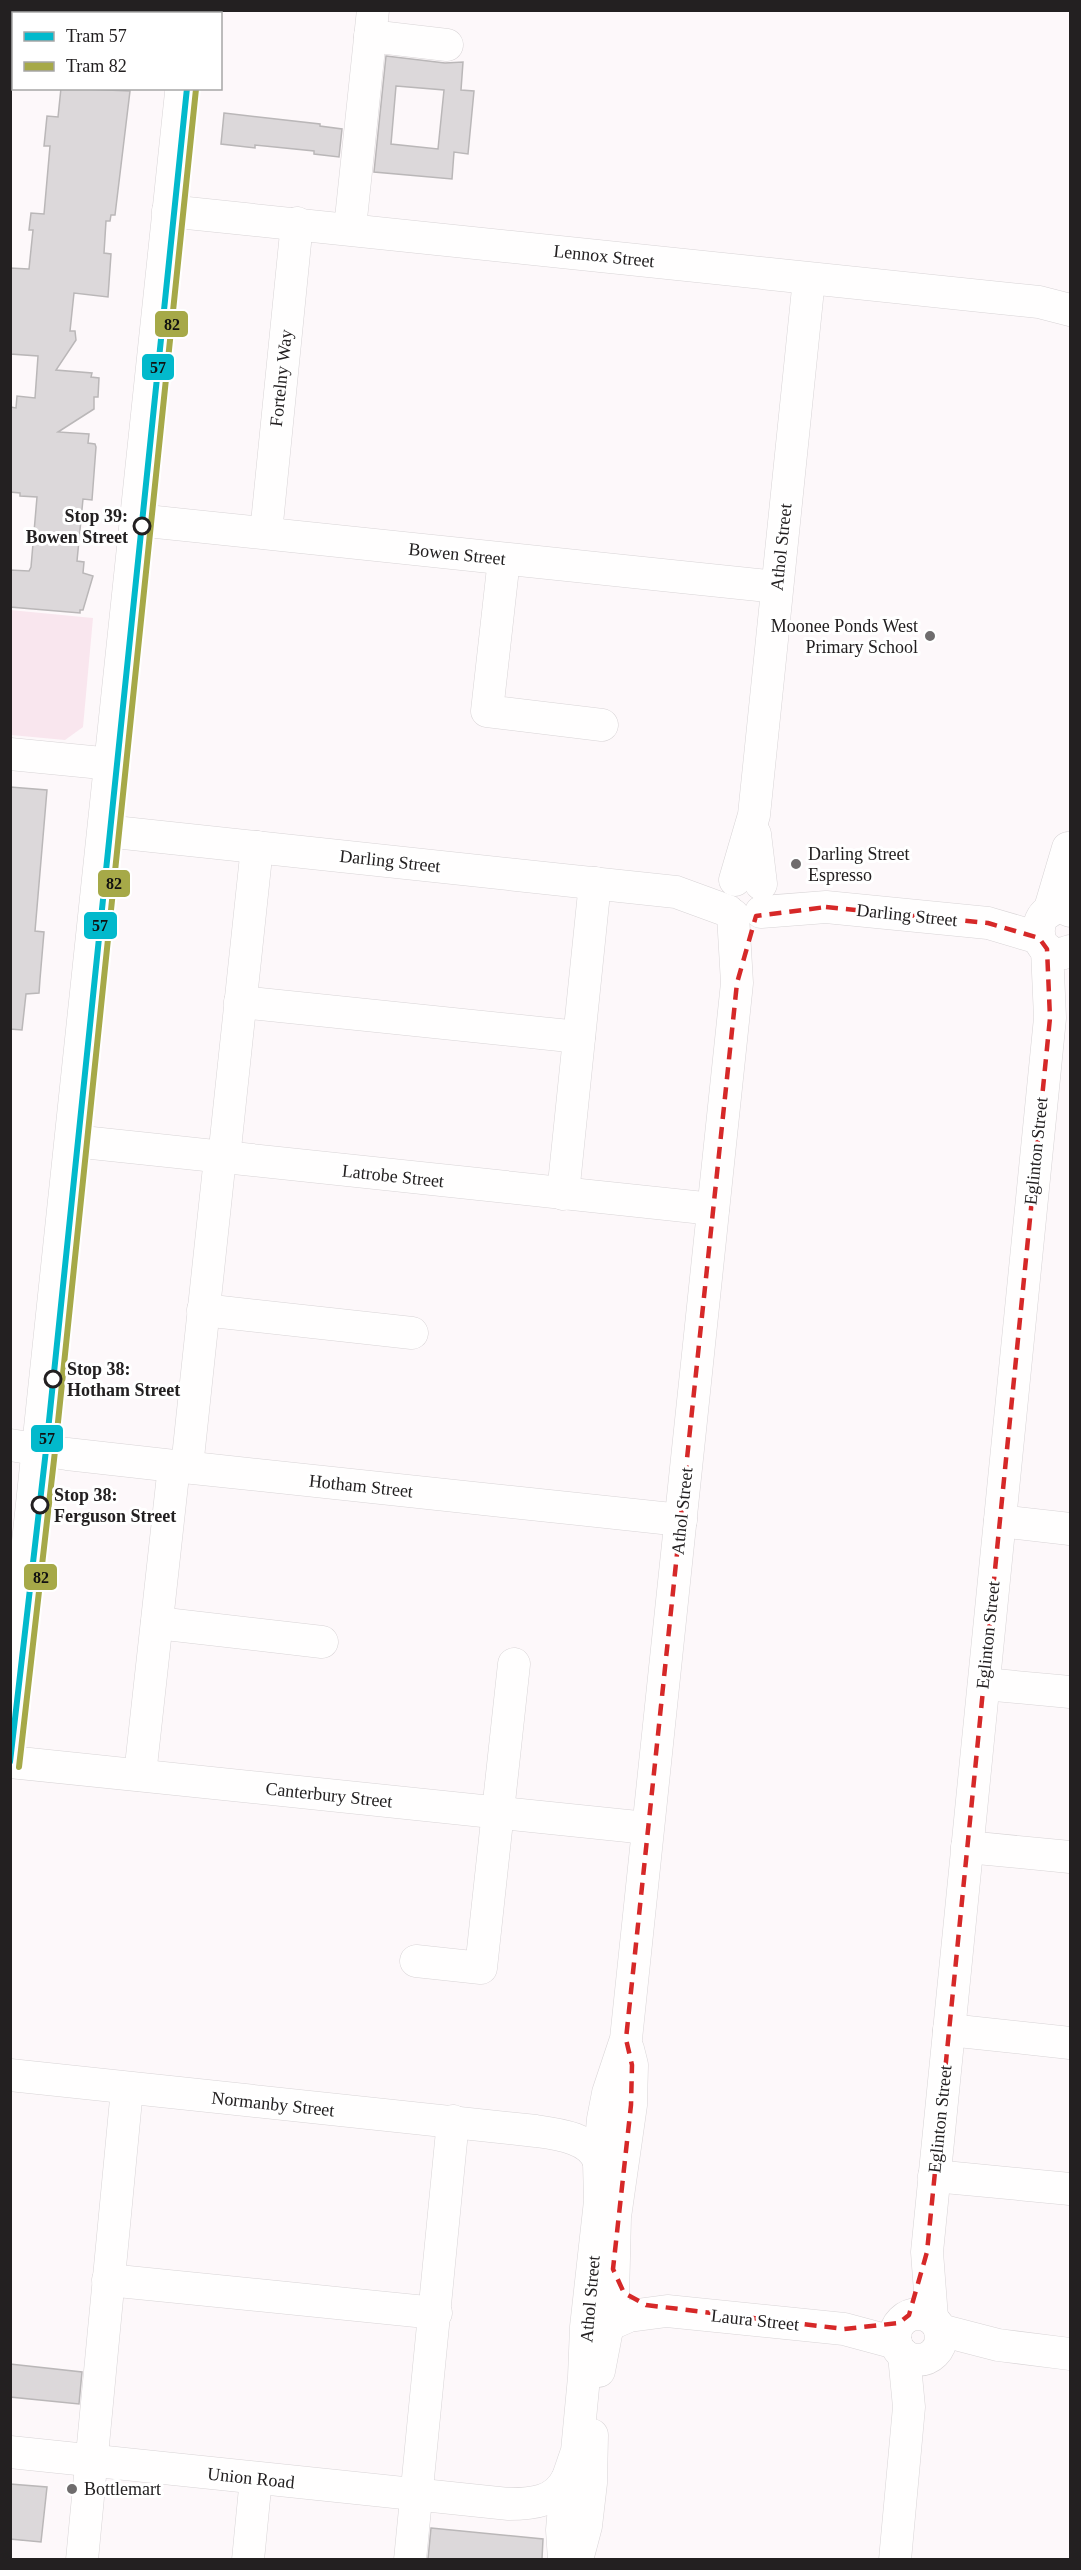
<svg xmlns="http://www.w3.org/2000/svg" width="1081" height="2570" font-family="'Times New Roman',serif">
<rect width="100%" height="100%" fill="#fdf8fa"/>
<polygon fill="#f9e6ee" points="10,610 93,618 83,727 65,740 11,735"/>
<g fill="#dcd8da" stroke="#bab7b8" stroke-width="1.5" fill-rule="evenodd">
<path d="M 386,56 L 445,63 L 463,62 L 461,90 L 474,91 L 468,154 L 454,152 L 452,179 L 374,172 ZM 396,86 L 444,90 L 438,149 L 391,144 Z"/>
<polygon points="61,88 130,91 115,215 111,215 110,221 106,221 104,253 111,254 108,297 74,293 70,331 75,331 76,340 56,370 92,373 91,377 99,378 98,397 94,397 94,409 58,432 89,434 88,443 95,444 96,447 92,500 83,499 77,561 84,562 83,573 93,576 83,610 80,610 80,613 10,607 10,570 29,571 31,567 37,497 20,496 20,493 10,492 10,407 16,408 17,396 35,398 38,356 10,354 10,268 29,269 33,230 29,230 31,213 44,214 50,146 44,146 47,116 58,117"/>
<polygon points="224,113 320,124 320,126 342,129 339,157 314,154 314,151 255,145 255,148 221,144"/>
<polygon points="10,787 47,790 35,931 44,932 40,979 39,993 26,994 22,1030 10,1029"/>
<polygon points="10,2364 82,2372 79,2404 10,2397"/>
<polygon points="10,2484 47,2487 41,2542 10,2539"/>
<polygon points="431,2528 543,2539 542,2559 428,2559"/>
</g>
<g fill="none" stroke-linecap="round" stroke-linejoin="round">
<g stroke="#d8d4d6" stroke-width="33">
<g id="minor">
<polyline points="370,36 447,45"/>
<polyline points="168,211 1039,302 1070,310"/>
<polyline points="350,228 373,10"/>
<polyline points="137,520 777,587"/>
<polyline points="266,533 297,223"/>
<polyline points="504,559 487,711 602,725"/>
<polyline points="10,754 112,764"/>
<polyline points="105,831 676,892 728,911"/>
<polyline points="755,834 761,884"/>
<polyline points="735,880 754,815 809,279"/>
<path d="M 1070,911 C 1030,893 1027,968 1070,951"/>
<polyline points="761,912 826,907 988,923 1039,938"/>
<polyline points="1049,912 1068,848"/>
<polyline points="240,1002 579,1037"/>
<polyline points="73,1141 713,1209"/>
<polyline points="224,1158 257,847"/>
<polyline points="563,1194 595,883"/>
<polyline points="203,1310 412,1333"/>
<polyline points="10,1445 67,1454 174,1466 681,1520"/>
<polyline points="187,1467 220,1158"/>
<polyline points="1000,1521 1070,1529"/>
<polyline points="157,1623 322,1642"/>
<polyline points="984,1684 1070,1692"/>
<polyline points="10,1762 647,1828"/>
<polyline points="140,1775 174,1466"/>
<polyline points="967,1847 1070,1857"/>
<polyline points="416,1961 481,1968 514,1664"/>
<polyline points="949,2030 1070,2043"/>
<path d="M 10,2075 L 536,2131 C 558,2134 592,2138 599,2162"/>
<polyline points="934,2176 1070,2189"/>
<polyline points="108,2280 436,2313"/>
<circle cx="918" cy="2337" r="23"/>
<polyline points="932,2318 927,2252 1050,1018 1047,949"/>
<polyline points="608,2328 613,2323 629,2316 667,2311 844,2329 896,2343"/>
<polyline points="940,2330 998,2345 1070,2354"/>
<polyline points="599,2371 613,2298 615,2217 631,2105 632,2065 628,2049"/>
<path d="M 10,2452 L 509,2504 C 532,2504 556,2502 567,2479"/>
<polyline points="82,2560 127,2089"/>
<polyline points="248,2560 256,2478"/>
<polyline points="410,2560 453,2121"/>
<polyline points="564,2560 562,2530 566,2483 577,2451 584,2377 586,2327 600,2201 599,2162 603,2119 608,2093 626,2039 737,983 733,915"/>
<polyline points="577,2560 586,2526 591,2483 592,2435"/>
<polyline points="895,2560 909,2407 904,2355"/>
</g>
</g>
<g stroke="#d8d4d6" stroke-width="34">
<g id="major">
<polyline points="190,14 190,10"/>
<polyline points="10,1717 182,88"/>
</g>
</g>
<use href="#minor" stroke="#fffefe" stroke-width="32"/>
<use href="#major" stroke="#fffefe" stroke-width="33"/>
<g stroke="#fff" stroke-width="10">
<polyline id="tram-1" points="10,1762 46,1450 187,88"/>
</g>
<g stroke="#fff" stroke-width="10">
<polyline id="tram-2" points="19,1767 55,1451 196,89"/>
</g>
<use href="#tram-1" stroke="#02b9cc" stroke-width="6"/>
<use href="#tram-2" stroke="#a6a948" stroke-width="6"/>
</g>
<path fill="none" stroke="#d62828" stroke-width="4.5" stroke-dasharray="12 8" stroke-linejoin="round" d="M 826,907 L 988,923 L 1039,938 L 1047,949 L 1050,1018 L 927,2252 L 909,2315 L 899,2323 L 844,2329 L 646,2305 L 624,2293 L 613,2269 L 631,2105 L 632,2065 L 626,2039 L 737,983 L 756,916 Z"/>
<g fill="#fff" stroke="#232021" stroke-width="3">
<circle cx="142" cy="526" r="8"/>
<circle cx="53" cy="1379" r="8"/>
<circle cx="40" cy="1505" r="8"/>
</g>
<g fill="#6f6c6d" stroke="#fff" stroke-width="2">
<circle cx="930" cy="636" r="6"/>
<circle cx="796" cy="864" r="6"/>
<circle cx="72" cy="2489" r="6"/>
</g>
<g text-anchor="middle" stroke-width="6" stroke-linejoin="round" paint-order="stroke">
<g font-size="18" fill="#232021" stroke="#fff">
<text transform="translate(604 256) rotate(6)" y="6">Lennox Street</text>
<text transform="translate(281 378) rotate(-84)" y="6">Fortelny Way</text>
<text transform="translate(781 547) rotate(-84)" y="6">Athol Street</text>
<text transform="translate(457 554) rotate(6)" y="6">Bowen Street</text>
<text transform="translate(390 861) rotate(6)" y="6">Darling Street</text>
<text transform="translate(907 915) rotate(6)" y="6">Darling Street</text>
<text transform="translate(1036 1151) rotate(-84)" y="6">Eglinton Street</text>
<text transform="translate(393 1176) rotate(6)" y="6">Latrobe Street</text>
<text transform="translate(361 1486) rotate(6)" y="6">Hotham Street</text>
<text transform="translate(682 1511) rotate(-84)" y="6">Athol Street</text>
<text transform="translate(988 1635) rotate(-84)" y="6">Eglinton Street</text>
<text transform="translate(329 1795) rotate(6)" y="6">Canterbury Street</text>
<text transform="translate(273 2104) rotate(6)" y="6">Normanby Street</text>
<text transform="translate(940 2119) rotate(-84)" y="6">Eglinton Street</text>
<text transform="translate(590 2299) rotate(-85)" y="6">Athol Street</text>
<text transform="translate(755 2320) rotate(6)" y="6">Laura Street</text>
<text transform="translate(251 2478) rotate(6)" y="6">Union Road</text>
</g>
<g font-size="18" font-weight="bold" fill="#232021" stroke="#fff" text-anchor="start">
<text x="128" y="522" text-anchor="end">Stop 39:<tspan x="128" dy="21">Bowen Street</tspan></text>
<text x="67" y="1375">Stop 38:<tspan x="67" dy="21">Hotham Street</tspan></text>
<text x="54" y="1501">Stop 38:<tspan x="54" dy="21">Ferguson Street</tspan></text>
</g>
<g font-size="18" fill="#232021" stroke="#fff" text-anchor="start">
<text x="918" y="632" text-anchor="end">Moonee Ponds West<tspan x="918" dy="21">Primary School</tspan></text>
<text x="808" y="860">Darling Street<tspan x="808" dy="21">Espresso</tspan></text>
<text x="84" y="2495">Bottlemart</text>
</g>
</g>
<g stroke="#fff" stroke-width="2">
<rect x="154" y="310" width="35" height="28" rx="6" fill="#a6a948"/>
<rect x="141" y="353" width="34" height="28" rx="6" fill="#02b9cc"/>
<rect x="97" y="869" width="34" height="29" rx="6" fill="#a6a948"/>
<rect x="83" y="911" width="35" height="29" rx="6" fill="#02b9cc"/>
<rect x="30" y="1424" width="34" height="29" rx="6" fill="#02b9cc"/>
<rect x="23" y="1563" width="35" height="28" rx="6" fill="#a6a948"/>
</g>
<g font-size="16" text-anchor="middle" font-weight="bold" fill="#111">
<text x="172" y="330">82</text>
<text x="158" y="373">57</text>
<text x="114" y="889">82</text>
<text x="100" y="931">57</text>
<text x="47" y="1444">57</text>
<text x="41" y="1583">82</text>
</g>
<rect width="1081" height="2570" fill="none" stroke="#232021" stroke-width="24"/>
<rect x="12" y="12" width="210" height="78" fill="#ffffff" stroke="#a7a6a6" stroke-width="1.5"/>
<rect x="24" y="32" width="30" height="9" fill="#02b9cc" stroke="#a7a6a6" stroke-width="1.5"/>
<text x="66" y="42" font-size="18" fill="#232021">Tram 57</text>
<rect x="24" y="62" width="30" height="9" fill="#a6a948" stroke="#a7a6a6" stroke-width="1.5"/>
<text x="66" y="72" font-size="18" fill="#232021">Tram 82</text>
</svg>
